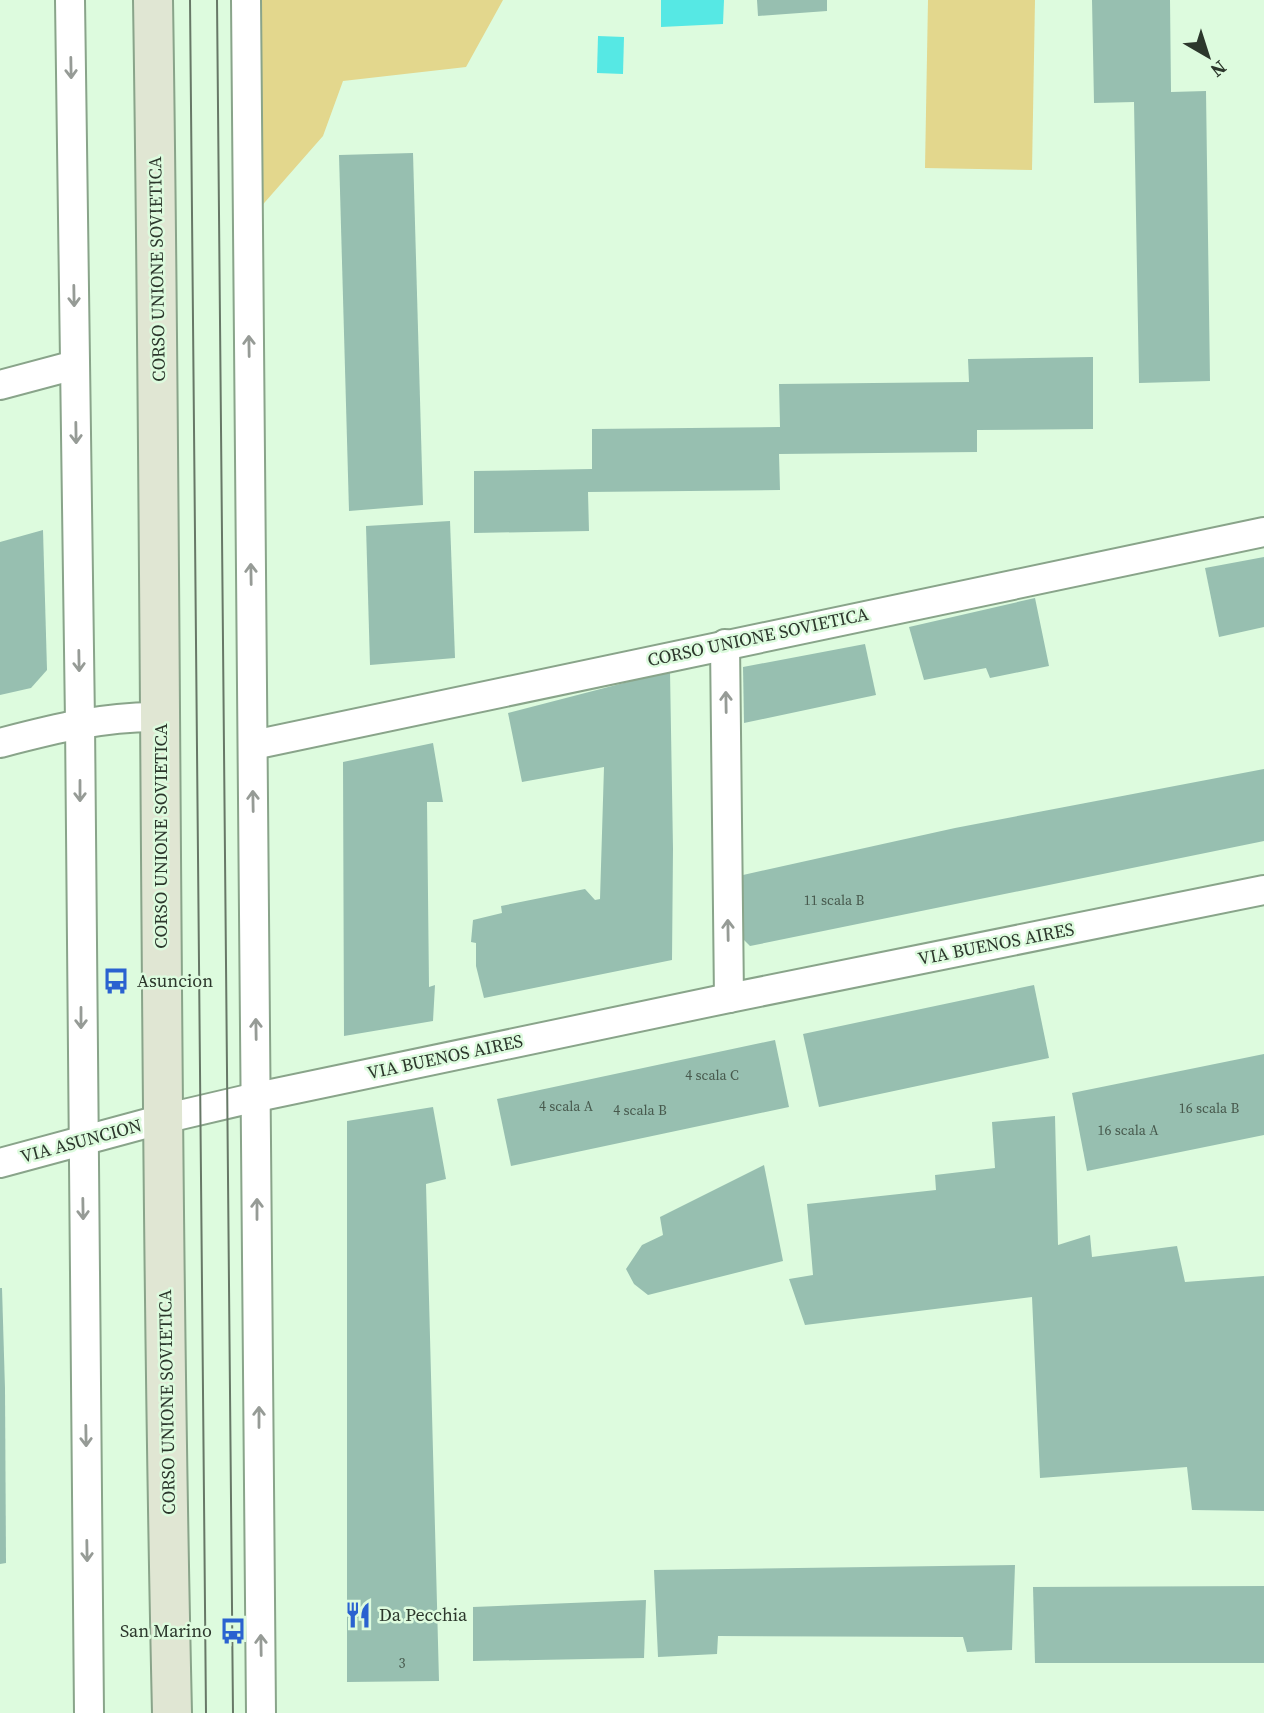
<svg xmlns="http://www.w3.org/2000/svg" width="1264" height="1713" font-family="'Source Serif 4',serif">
<rect width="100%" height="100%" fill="#ddfbde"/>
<g fill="#e3d78d">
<polygon points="256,0 503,0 466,67 343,81 323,136 258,210"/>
<polygon points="928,0 1035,0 1032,170 925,168"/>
</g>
<g fill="#56e8e4">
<polygon points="661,0 724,0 723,24 661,27"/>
<polygon points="598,36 624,37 623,74 597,73"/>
</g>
<g fill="#97bfb0">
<polygon points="757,0 827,0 827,11 758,16"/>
<polygon points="1092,0 1170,0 1171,92 1206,91 1210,381 1139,383 1134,102 1094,103"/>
<polygon points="413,153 423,505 349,511 339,155"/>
<polygon points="1093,357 1093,429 977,430 977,452 779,454 780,490 588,492 589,531 474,533 474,471 592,469 592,429 780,427 779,384 969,382 968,359"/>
<polygon points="450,521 455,658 370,665 366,526"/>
<polygon points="43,530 47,670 31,688 0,695 0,542"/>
<polygon points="1264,557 1264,627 1219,637 1205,568"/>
<polygon points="1035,598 1049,666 990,678 986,668 924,680 909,627"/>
<polygon points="865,644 876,695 744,723 743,667"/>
<polygon points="670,671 673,849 672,960 484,998 476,966 476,943 471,942 473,920 502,913 501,906 585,889 595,900 600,899 604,767 522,782 508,713"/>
<polygon points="433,743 443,802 427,802 429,987 435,985 433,1021 344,1036 343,762"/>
<polygon points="1264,769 1264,841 750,946 742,938 743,875 955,828"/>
<polygon points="1034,985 1049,1058 819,1107 803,1034"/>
<polygon points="775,1040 789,1107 511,1166 497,1099"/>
<polygon points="1264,1054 1264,1135 1087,1171 1072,1093"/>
<polygon points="433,1107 446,1179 426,1184 439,1681 347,1682 347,1121"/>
<polygon points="1055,1116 1058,1245 1090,1235 1092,1257 1177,1246 1185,1282 1264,1276 1264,1511 1192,1510 1187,1467 1040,1478 1032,1297 805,1325 789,1279 813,1275 807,1204 936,1190 935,1175 995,1168 992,1122"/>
<polygon points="764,1165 783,1261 648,1295 634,1284 626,1269 642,1245 663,1235 660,1217"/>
<polygon points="0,1288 2,1288 5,1389 6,1563 0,1564"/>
<polygon points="1015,1565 1012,1650 967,1652 963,1637 718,1636 717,1654 658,1657 654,1570"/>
<polygon points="1264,1586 1264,1663 1035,1663 1033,1587"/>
<polygon points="646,1600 644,1658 473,1661 473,1607"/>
</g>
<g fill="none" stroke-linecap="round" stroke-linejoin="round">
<g stroke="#89a48a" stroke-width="32">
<g id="street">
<polyline points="70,0 80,722 89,1713"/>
<polyline points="246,0 261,1713"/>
<polyline points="0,385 75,365"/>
<polyline points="725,644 729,998"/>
<path d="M 0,743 C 54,729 104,716 160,717"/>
<polyline points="253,745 1264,532"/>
<polyline points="0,1163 163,1119 257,1097 729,998 1264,890"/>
</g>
</g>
<g stroke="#89a48a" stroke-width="42">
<path id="secondary" d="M 153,0 C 162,571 159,1142 172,1713"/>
</g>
<use href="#street" stroke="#fff" stroke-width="28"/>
<use href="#secondary" stroke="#e0e6d3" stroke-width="38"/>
<g stroke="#677867" stroke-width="2">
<polyline points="190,0 206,1713"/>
<polyline points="217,0 233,1713"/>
</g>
</g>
<defs><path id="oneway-shaft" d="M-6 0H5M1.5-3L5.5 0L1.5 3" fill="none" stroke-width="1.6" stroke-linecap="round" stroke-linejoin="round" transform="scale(1.75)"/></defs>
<g stroke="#969b96">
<use href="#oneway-shaft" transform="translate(71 68) rotate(89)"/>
<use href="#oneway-shaft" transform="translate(74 296) rotate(89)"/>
<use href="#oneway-shaft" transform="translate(249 346) rotate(-91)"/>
<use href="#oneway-shaft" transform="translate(76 433) rotate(89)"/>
<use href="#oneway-shaft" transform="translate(251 574) rotate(-91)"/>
<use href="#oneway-shaft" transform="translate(79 661) rotate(89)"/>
<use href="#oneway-shaft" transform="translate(726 702) rotate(-91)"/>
<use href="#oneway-shaft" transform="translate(80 791) rotate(90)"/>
<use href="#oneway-shaft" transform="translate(253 801) rotate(-91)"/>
<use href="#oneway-shaft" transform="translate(728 930) rotate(-91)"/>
<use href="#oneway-shaft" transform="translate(81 1018) rotate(90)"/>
<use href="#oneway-shaft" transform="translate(256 1029) rotate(-91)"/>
<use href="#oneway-shaft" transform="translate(83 1209) rotate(89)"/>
<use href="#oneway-shaft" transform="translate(257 1209) rotate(-90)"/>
<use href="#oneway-shaft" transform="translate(259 1417) rotate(-90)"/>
<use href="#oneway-shaft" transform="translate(86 1436) rotate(89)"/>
<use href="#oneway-shaft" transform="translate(87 1551) rotate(89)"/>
<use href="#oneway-shaft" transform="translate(261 1645) rotate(-91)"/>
</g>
<defs>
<g id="bus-bare" transform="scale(2.1)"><path d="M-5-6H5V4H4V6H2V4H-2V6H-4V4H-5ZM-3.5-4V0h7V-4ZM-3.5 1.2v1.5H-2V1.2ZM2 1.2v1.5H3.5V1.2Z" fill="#2a62d0" stroke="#ddfbde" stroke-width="2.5" paint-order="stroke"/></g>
<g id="restaurant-bare" transform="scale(2.1)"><path d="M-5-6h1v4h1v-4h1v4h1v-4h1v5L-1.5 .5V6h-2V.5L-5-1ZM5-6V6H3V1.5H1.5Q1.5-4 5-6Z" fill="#2a62d0" stroke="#ddfbde" stroke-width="2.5" paint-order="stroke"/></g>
</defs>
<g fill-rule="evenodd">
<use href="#bus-bare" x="116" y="981"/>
<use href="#restaurant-bare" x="358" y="1615"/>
<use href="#bus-bare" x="233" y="1631"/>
</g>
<g text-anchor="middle" stroke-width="5" stroke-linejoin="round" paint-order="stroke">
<g font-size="14" fill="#47594d">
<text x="834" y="905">11 scala B</text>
<text x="712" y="1080">4 scala C</text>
<text x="566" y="1111">4 scala A</text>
<text x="1209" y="1113">16 scala B</text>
<text x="640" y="1115">4 scala B</text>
<text x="1128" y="1135">16 scala A</text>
<text x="402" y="1668">3</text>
</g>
<g font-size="18" fill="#2c372c" stroke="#ddfbde">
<text transform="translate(157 269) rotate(-91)" y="6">CORSO UNIONE SOVIETICA</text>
<text transform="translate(758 637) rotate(-12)" y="6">CORSO UNIONE SOVIETICA</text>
<text transform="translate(161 836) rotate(-90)" y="6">CORSO UNIONE SOVIETICA</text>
<text transform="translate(996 944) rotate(-11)" y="6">VIA BUENOS AIRES</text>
<text transform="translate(445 1057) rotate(-12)" y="6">VIA BUENOS AIRES</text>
<text transform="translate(81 1141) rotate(-15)" y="6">VIA ASUNCION</text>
<text transform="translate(167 1402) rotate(-91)" y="6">CORSO UNIONE SOVIETICA</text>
</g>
<g font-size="18" fill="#2c372c" stroke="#ddfbde" text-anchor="start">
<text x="137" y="987">Asuncion</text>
<text x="379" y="1621">Da Pecchia</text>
<text x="212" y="1637" text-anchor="end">San Marino</text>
</g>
</g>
<g transform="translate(1208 56) rotate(141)" stroke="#ddfbde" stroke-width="5" paint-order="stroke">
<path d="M0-5L12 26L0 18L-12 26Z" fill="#2c372c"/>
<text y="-10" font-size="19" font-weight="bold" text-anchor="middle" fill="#2c372c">N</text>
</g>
</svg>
